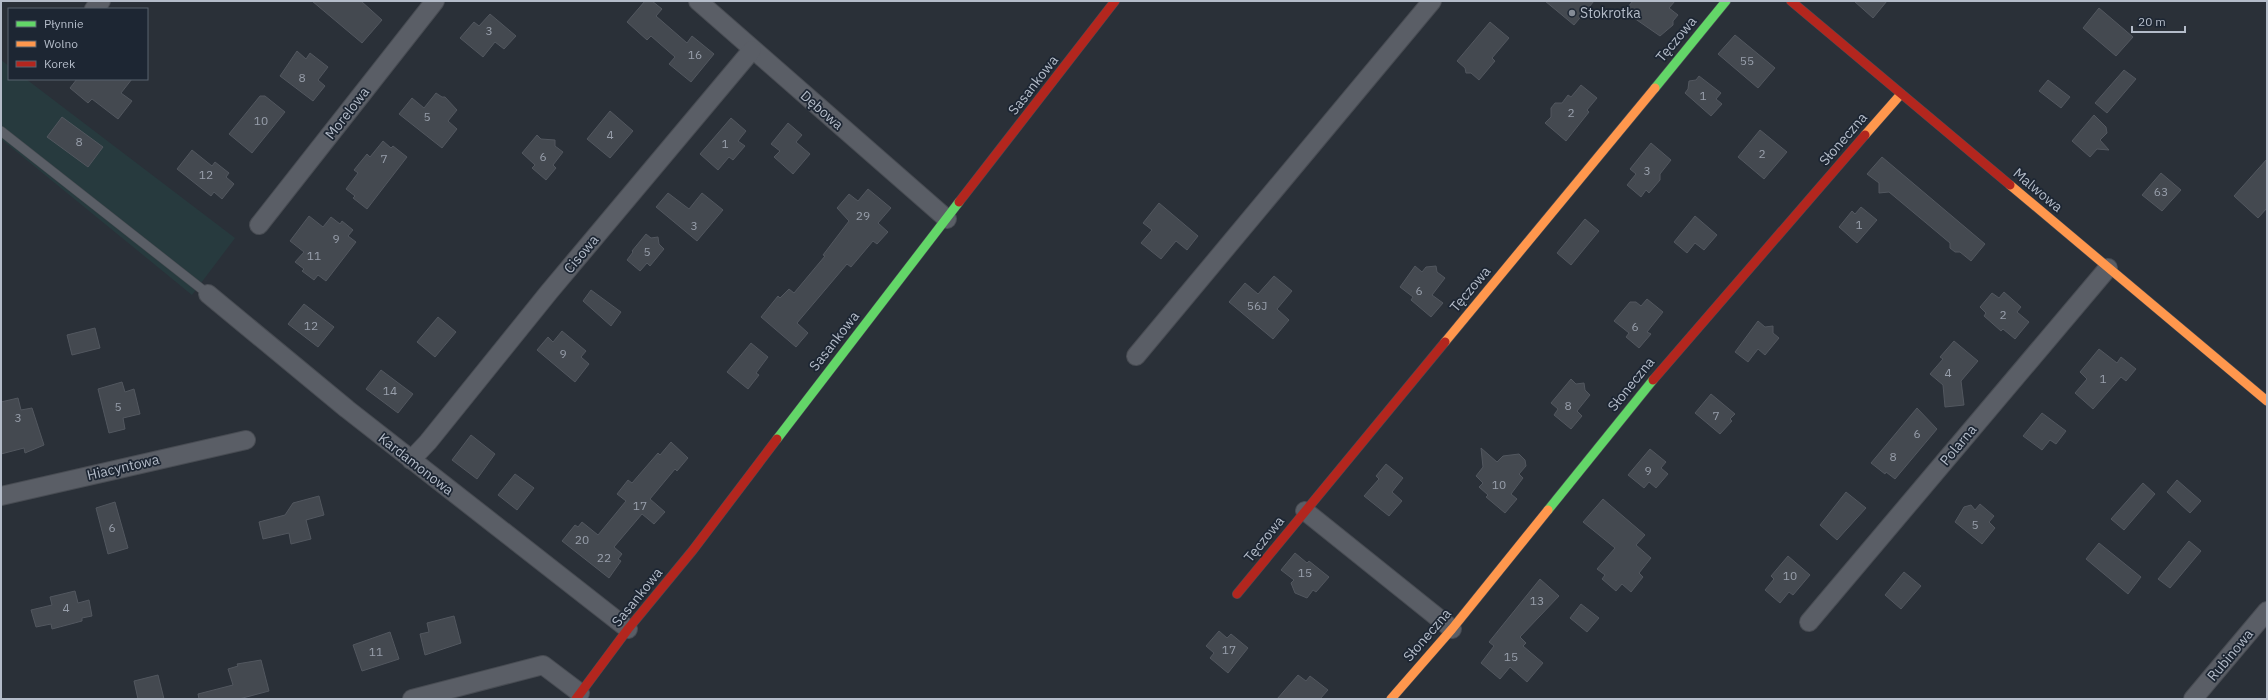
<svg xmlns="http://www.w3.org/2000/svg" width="2268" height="700" font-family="'IBM Plex Sans',sans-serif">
<rect width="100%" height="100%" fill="#2a3038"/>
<polygon fill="#273a3e" points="1,60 9,66 9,79 26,79 235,238 192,295 1,139"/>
<g fill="#444950" stroke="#52575f">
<polygon points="312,1 361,1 382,20 362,43"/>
<polygon points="645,1 652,1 662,9 656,16 687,43 692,36 714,54 691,82 669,64 675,57 651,36 647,40 627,22"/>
<polygon points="1545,1 1594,1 1574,25"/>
<polygon points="1633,1 1675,1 1669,8 1678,15 1673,21 1673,25 1660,36 1634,18 1636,16 1627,8"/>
<polygon points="1854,1 1887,1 1873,18"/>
<polygon points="2099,8 2133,37 2116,56 2083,28"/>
<polygon points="490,14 516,36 504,49 495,42 483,57 460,38 474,22 479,26"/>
<polygon points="1490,22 1509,38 1492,58 1495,61 1479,80 1471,73 1466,73 1465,68 1457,61"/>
<polygon points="1735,35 1775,68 1758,88 1718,54"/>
<polygon points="297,51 306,59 310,53 328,67 318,80 325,86 313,101 280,76"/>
<polygon points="2124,70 2136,79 2107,113 2095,103"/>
<polygon points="1699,76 1721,93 1716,99 1722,104 1711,116 1685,93 1688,89 1689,81 1696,80"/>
<polygon points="77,79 132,79 121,93 132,101 118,119 92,99 88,103 70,88"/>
<polygon points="2048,80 2070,97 2061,108 2039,91"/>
<polygon points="1581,85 1597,98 1587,110 1589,112 1566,141 1545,123 1551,117 1551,108 1555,103 1562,103 1568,95 1571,97"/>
<polygon points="436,93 442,97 445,97 457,110 448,121 457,129 442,148 399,114 412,98 424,108"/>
<polygon points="260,96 265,96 285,112 252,153 229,134"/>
<polygon points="610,111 633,131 610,158 587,139"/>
<polygon points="2094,115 2106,127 2107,133 2100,140 2109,150 2097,149 2090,157 2072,141"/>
<polygon points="62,117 103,147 88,167 47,137"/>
<polygon points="731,118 746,131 738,141 745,146 733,160 729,157 718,170 700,154"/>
<polygon points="788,123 802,135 796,142 810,154 793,174 774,157 780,151 771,144"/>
<polygon points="1760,130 1787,152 1764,179 1738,157"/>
<polygon points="537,135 541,139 555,140 555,146 563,152 553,165 556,168 546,180 532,168 535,165 522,153"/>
<polygon points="383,141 391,148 393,146 407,157 367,209 353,198 355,196 346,189 358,173 354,170 367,154 370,157"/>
<polygon points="1651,143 1671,160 1660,174 1660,180 1649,193 1646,190 1641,197 1627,185 1636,174 1630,169"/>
<polygon points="192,150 212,166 215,162 229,173 226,177 234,184 222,199 214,192 211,196 177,169"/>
<polygon points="1882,157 1985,244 1971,261 1960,252 1955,252 1950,248 1950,243 1889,192 1879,193 1879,183 1867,174"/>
<polygon points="2267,159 2267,208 2258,218 2234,196"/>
<polygon points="2161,173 2181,190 2162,211 2142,195"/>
<polygon points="868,189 891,208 878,223 888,232 877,244 873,241 851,267 847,264 797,323 808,333 796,347 761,317 778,296 780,298 789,289 794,293 825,256 823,255 849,221 837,208 849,194 858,201"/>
<polygon points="668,193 689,209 702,193 723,210 697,241 656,207"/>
<polygon points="1159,203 1198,236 1187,250 1176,241 1161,259 1141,243 1152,230 1143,223"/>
<polygon points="1861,207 1877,220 1857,243 1839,227 1852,211 1855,214"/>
<polygon points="309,216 323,227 331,217 340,224 342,221 353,230 348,236 356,242 326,281 318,275 314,280 302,271 304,269 295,262 304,252 290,241"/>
<polygon points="1695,216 1717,235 1704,250 1695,243 1687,253 1674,242"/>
<polygon points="1585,219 1599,231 1571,265 1557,253"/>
<polygon points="646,234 651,238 658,237 659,244 664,249 650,266 647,263 640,271 627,260 633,252 632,251"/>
<polygon points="1415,266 1422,272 1426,267 1436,266 1437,272 1445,278 1432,295 1443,303 1431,317 1411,300 1413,297 1400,287"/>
<polygon points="1274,276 1292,291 1277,309 1289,320 1273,339 1229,302 1245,283 1258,294"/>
<polygon points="591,290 621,312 611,326 583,301"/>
<polygon points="2004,292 2021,307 2017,312 2029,322 2015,339 2003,329 2001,331 1984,316 1986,313 1980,307 1992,293 1999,298"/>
<polygon points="1647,299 1663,312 1647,332 1651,334 1639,348 1626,337 1629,333 1614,321 1630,302 1636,302 1641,306"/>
<polygon points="304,304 334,327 318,347 288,324"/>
<polygon points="438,317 456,332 435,357 417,342"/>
<polygon points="1758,321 1765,327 1773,326 1773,333 1779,338 1765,355 1758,349 1748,362 1735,352"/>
<polygon points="95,328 100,348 72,355 67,335"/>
<polygon points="562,331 586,351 581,357 589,364 575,382 537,350 548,337 553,342"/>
<polygon points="1954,341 1978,361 1961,381 1964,405 1945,407 1943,385 1930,374 1943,359 1940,357"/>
<polygon points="751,343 768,357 756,373 759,375 748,389 727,372"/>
<polygon points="2099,349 2117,363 2121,357 2136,369 2126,381 2121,377 2093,409 2075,393 2087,379 2080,372"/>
<polygon points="381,370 413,394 398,413 366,389"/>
<polygon points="1571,379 1576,384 1584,383 1585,390 1590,395 1577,411 1582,416 1571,429 1554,415 1558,409 1551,403"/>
<polygon points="122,382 125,392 134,389 140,414 123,418 125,429 109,433 98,389"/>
<polygon points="1711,394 1735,414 1730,419 1732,421 1720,434 1695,413"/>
<polygon points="18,398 21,410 32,408 44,445 25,453 24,448 1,454 1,402"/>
<polygon points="1917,408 1937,429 1895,479 1886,472 1885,474 1871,463"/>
<polygon points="2042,413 2066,431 2056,444 2050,440 2042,450 2023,436"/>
<polygon points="471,435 495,454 477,479 452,460"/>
<polygon points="671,442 688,458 677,471 675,469 650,499 665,512 654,524 642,514 614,547 622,554 618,559 621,561 609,578 562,541 575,525 578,527 582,522 598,535 626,501 617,494 628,480 632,483 658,453 660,455"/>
<polygon points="1481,448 1497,462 1503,456 1519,454 1525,460 1526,466 1519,474 1523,478 1511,494 1517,499 1505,513 1486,497 1488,495 1479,487 1483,483 1476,476 1483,467"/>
<polygon points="1650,449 1666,462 1661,468 1668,474 1656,488 1649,482 1644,488 1628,475"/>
<polygon points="1386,464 1403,478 1392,492 1402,501 1389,516 1364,496 1379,479 1376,476"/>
<polygon points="515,474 534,488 517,510 498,495"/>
<polygon points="2177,480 2201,501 2190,513 2167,492"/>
<polygon points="2143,483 2155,494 2124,530 2111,519"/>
<polygon points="1846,492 1866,508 1837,540 1820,525"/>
<polygon points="319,496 324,515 306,520 311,539 291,544 289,533 263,539 259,522 285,515 293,503"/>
<polygon points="1603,499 1645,535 1636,545 1651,558 1639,573 1643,577 1631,592 1622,584 1616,591 1602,579 1605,575 1597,569 1615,548 1583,522"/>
<polygon points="115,502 128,548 108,554 96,508"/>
<polygon points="1980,504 1994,516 1989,522 1995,528 1982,544 1955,522 1964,507 1971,505 1975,510"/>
<polygon points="2189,541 2201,551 2170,588 2158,579"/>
<polygon points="2099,543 2141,577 2128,594 2086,559"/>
<polygon points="1295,553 1307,563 1309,561 1329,577 1316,592 1313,590 1307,598 1295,593 1291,583 1294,580 1281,570"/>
<polygon points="1788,556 1810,575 1793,595 1789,592 1780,603 1765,590 1774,579 1771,576"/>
<polygon points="1904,572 1921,586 1901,609 1885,595"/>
<polygon points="1540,579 1559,596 1520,637 1526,643 1523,646 1543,663 1527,682 1510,667 1500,679 1481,663 1494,646 1489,642"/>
<polygon points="75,591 78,603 89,600 92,616 82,618 82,621 52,629 51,624 36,627 31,610 52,605 50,597"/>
<polygon points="1581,604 1599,618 1587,632 1570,618"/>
<polygon points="454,616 461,643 425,655 420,634 429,632 427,623"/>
<polygon points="1219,631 1227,638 1231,634 1248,648 1228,673 1210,658 1214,653 1206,646"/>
<polygon points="390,632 399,659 362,671 353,645"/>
<polygon points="261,660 269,691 239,699 199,699 198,694 233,685 228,669 238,666 237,664"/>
<polygon points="158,675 164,699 138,699 134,681"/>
<polygon points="1298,675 1306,681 1310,676 1328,690 1320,699 1277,699"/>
</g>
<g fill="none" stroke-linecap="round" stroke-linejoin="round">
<g stroke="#484c53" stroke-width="10">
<polyline id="lane" points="1,131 208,294"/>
</g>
<g stroke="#484c53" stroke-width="20">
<g id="street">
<polyline points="698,1 947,219"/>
<polyline points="94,9 101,1"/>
<polyline points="259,225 435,1"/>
<polyline points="208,294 347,409 628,629"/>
<polyline points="1136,356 1432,1"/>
<polyline points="411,460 428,442 549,292 752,50"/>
<polyline points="1,496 246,440"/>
<polyline points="1305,511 1452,629"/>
<polyline points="1809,622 2108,268"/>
<polyline points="412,699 543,665 580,693"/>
<polyline points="2193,699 2267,611"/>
</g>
</g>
<g stroke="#484c53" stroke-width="10">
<g id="fast">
<polyline points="1655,88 1726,1"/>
<polyline points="777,439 959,202"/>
<polyline points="1548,510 1653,380"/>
</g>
</g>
<g stroke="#484c53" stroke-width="10">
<g id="slow">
<polyline points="1865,135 1901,94"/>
<polyline points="2010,185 2267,401"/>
<polyline points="1445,342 1655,88"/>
<polyline points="1391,699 1452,629 1548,510"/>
</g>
</g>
<g stroke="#484c53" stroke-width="10">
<g id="jam">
<polyline points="1791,1 2010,185"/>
<polyline points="959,202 1115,1"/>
<polyline points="1653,380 1865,135"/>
<polyline points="1237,594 1445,342"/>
<polyline points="576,699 628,629 693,550 777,439"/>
</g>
</g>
<use href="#lane" stroke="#5a5e66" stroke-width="9"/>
<use href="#street" stroke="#5a5e66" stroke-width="18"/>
<use href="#fast" stroke="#63d668" stroke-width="9"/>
<use href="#slow" stroke="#ff974d" stroke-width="9"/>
<use href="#jam" stroke="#b3261e" stroke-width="9"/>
</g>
<circle fill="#848b96" stroke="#1d2633" stroke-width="1.5" cx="1572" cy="13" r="4"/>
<g text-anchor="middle" stroke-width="3.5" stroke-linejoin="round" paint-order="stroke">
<g font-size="12" fill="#989fab">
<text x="489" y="35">3</text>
<text x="695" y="59">16</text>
<text x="1747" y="65">55</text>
<text x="302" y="82">8</text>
<text x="1703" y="100">1</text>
<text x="1571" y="117">2</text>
<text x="427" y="121">5</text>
<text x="261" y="125">10</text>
<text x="610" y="139">4</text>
<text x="79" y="146">8</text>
<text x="725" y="148">1</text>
<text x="1762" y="158">2</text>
<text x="543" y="161">6</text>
<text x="384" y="163">7</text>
<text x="1647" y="175">3</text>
<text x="206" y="179">12</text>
<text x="2161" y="196">63</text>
<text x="863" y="220">29</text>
<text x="1859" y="229">1</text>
<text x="694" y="230">3</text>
<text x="336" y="243">9</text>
<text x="647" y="256">5</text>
<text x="314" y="260">11</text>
<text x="1419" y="295">6</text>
<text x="1257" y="310">56J</text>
<text x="2003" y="319">2</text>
<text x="311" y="330">12</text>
<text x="1635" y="331">6</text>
<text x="563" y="358">9</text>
<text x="1948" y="377">4</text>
<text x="2103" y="383">1</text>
<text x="390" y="395">14</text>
<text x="1568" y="410">8</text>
<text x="118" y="411">5</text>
<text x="1716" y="420">7</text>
<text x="18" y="422">3</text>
<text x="1917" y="438">6</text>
<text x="1893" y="461">8</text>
<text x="1648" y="475">9</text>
<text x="1499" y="489">10</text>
<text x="640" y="510">17</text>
<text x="1975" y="529">5</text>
<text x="112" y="532">6</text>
<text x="582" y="544">20</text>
<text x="604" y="562">22</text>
<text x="1305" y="577">15</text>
<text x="1790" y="580">10</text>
<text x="1537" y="605">13</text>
<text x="66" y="612">4</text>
<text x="1229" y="654">17</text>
<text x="376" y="656">11</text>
<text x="1511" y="661">15</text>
</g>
<g font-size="14" fill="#b4bcc9" stroke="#1d2633" text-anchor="start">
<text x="1580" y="18">Stokrotka</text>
</g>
<g font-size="14" fill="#b4bcc9" stroke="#1d2633">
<text transform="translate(1676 39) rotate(-50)" y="5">Tęczowa</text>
<text transform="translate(1033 85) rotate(-52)" y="5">Sasankowa</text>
<text transform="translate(822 110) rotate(41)" y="5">Dębowa</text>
<text transform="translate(347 113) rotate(-52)" y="5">Morelowa</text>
<text transform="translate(1843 139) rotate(-49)" y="5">Słoneczna</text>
<text transform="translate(2038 190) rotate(40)" y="5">Malwowa</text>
<text transform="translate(581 254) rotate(-50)" y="5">Cisowa</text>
<text transform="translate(1470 289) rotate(-50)" y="5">Tęczowa</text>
<text transform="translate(834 341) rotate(-52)" y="5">Sasankowa</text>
<text transform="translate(1631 384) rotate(-51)" y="5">Słoneczna</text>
<text transform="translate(1958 445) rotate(-50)" y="5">Polarna</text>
<text transform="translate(416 464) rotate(38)" y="5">Kardamonowa</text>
<text transform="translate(123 467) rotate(-13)" y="5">Hiacyntowa</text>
<text transform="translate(1264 539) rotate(-51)" y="5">Tęczowa</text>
<text transform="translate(637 597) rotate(-51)" y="5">Sasankowa</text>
<text transform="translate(1427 635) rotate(-49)" y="5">Słoneczna</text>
<text transform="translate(2230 655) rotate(-50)" y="5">Rubinowa</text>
</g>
</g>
<rect width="2268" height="700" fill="none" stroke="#b4bcc9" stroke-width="4"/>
<rect x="8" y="8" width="140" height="72" fill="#1d2633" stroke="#59626f"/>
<rect x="16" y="21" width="20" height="6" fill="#63d668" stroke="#59626f"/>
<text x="44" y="28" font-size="12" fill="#b4bcc9">Płynnie</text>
<rect x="16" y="41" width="20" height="6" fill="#ff974d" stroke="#59626f"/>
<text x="44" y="48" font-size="12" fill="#b4bcc9">Wolno</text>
<rect x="16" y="61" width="20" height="6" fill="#b3261e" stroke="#59626f"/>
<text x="44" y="68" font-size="12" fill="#b4bcc9">Korek</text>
<path d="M2132 26v6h53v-6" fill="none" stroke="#b4bcc9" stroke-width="2"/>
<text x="2138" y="26" font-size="12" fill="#b4bcc9" stroke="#1d2633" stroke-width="3" paint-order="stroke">20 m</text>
</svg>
